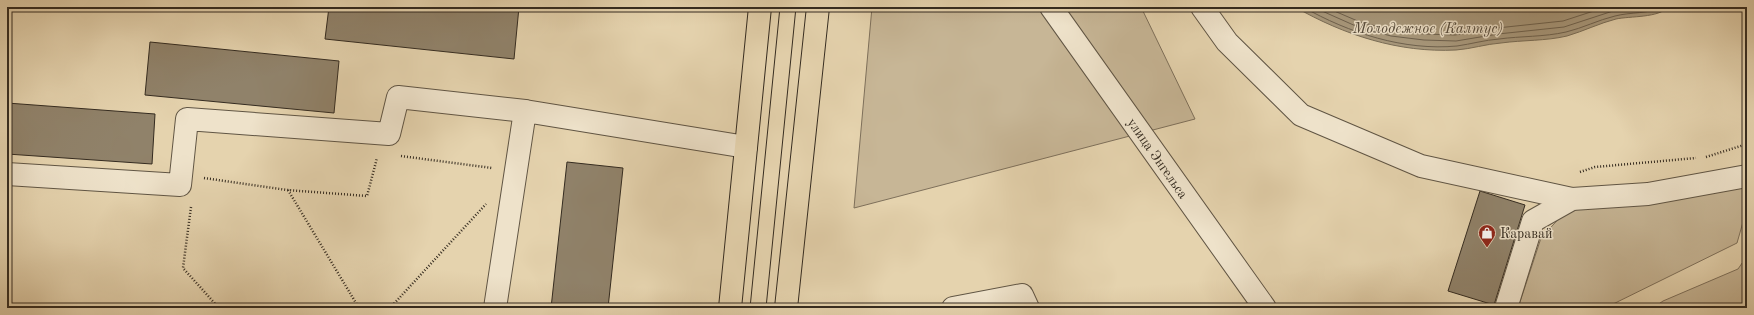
<svg xmlns="http://www.w3.org/2000/svg" width="1754" height="315" font-family="'Old Standard TT',serif">
<rect width="100%" height="100%" fill="#e5d3ae"/>
<filter id="stains"><feTurbulence type="fractalNoise" baseFrequency=".005" numOctaves="4"/><feColorMatrix values="0 0 0 0 .2 0 0 0 0 .09 0 0 0 0 .02 0 0 0 .5 -.17"/></filter>
<radialGradient id="worn" r=".72"><stop offset=".6" stop-color="#630" stop-opacity="0"/><stop offset="1" stop-color="#630" stop-opacity=".3"/></radialGradient>
<g fill="#c7b696" stroke="#7e705b">
<polygon points="872,7 1141,7 1195,119 854,208"/>
<polygon points="1747,183 1747,208 1737,243 1605,308 1518,308 1541,238 1577,199"/>
<polygon points="1747,256 1747,308 1653,308 1663,301 1738,269"/>
</g>
<path fill="#a99a7e" stroke="#7a6e58" d="M 1295,7 L 1668,7 C 1659,18 1630,16 1616,19 C 1600,23 1584,31 1567,36 C 1546,41 1523,40 1501,43 C 1486,44 1471,49 1456,50 C 1399,53 1344,35 1295,7 Z"/>
<g fill="none" stroke-linecap="round" stroke-linejoin="round">
<g stroke="#6e624f" stroke-width="1">
<path d="M 1303,7 C 1349,33 1404,51 1457,46 C 1471,44 1485,40 1499,39 C 1521,36 1544,37 1566,32 C 1583,28 1598,20 1615,16 C 1630,12 1649,14 1663,7"/>
<polyline points="1313,7 1358,27 1391,36 1424,40 1456,41 1498,34 1564,27 1613,11 1639,7"/>
<polyline points="1325,7 1360,22 1392,30 1424,34 1455,35 1497,28 1563,21 1606,7"/>
</g>
</g>
<g fill="#90826a" stroke="#342b20">
<polygon points="329,7 519,7 514,59 325,39"/>
<polygon points="150,42 339,61 334,113 145,95"/>
<polygon points="7,103 155,114 152,164 7,154"/>
<polygon points="567,162 623,168 608,308 551,308"/>
<polygon points="1480,191 1525,205 1494,305 1448,291"/>
</g>
<g fill="none" stroke-linecap="round" stroke-linejoin="round">
<g stroke="#605544" stroke-width="24">
<g id="minor">
<polyline points="1051,7 1265,308"/>
<polyline points="1202,7 1227,42 1301,115 1421,166 1572,199"/>
<polyline points="7,174 180,185 187,119 389,134 398,97 525,111"/>
<polyline points="495,308 525,111 746,147"/>
<polyline points="953,308 1022,295 1028,308"/>
<polyline points="1506,308 1533,221 1572,199 1648,194 1747,176"/>
</g>
</g>
<g stroke="#342b20" stroke-width="24">
<g id="major">
<polyline points="730,308 760,7"/>
<polyline points="786,308 818,7"/>
</g>
</g>
<g stroke="#342b20" stroke-width="2.5" stroke-dasharray="1 2" stroke-linecap="butt">
<polyline points="401,156 492,168"/>
<polyline points="1706,157 1747,144"/>
<polyline points="1580,172 1595,167 1696,158"/>
<polyline points="204,178 287,190 367,196 377,158"/>
<polyline points="288,190 359,308"/>
<polyline points="191,207 183,268 219,308"/>
<polyline points="390,308 486,204"/>
</g>
<use href="#minor" stroke="#eee2ca" stroke-width="22"/>
<use href="#major" stroke="#e5d3ae" stroke-width="22"/>
<g stroke="#342b20" stroke-width="1">
<polyline points="750,308 780,7"/>
<polyline points="766,308 796,7"/>
</g>
</g>
<defs>
<g id="shop-pin" transform="scale(0.9)"><path d="M0 17L-7.5 6A9.5 9.5 0 1 1 7.5 6Z" fill="#8f2418" stroke="#eee2ca"/><path d="M-5-2.5h2.3a2.7 3.5 0 0 1 5.4 0H5L5.5 6h-11ZM-1.5-2.5h3a1.5 2.3 0 0 0-3 0Z" fill="#fff"/></g>
</defs>
<g fill-rule="evenodd">
<use href="#shop-pin" x="1487" y="233"/>
</g>
<g text-anchor="middle" stroke-width="3" stroke-linejoin="round" paint-order="stroke">
<g font-size="14" fill="#342b20" stroke="#eee2ca">
<text transform="translate(1158 158) rotate(55)" y="5">улица Энгельса</text>
</g>
<g font-size="14" fill="#342b20" stroke="#eee2ca" text-anchor="start">
<text x="1500" y="238">Каравай</text>
</g>
<g font-size="15" font-style="italic" fill="#574c3c" stroke="#eee2ca">
<text x="1428" y="33">Молодежное (Калтус)</text>
</g>
</g>
<rect width="1754" height="315" fill="none" stroke="#e5d3ae" stroke-width="24"/>
<rect x="8" y="8" width="1738" height="299" fill="none" stroke="#342b20" stroke-width="2"/>
<rect x="12" y="12" width="1730" height="291" fill="none" stroke="#342b20"/>
<rect width="100%" height="100%" filter="url(#stains)"/>
<rect width="100%" height="100%" fill="url(#worn)"/>
</svg>
